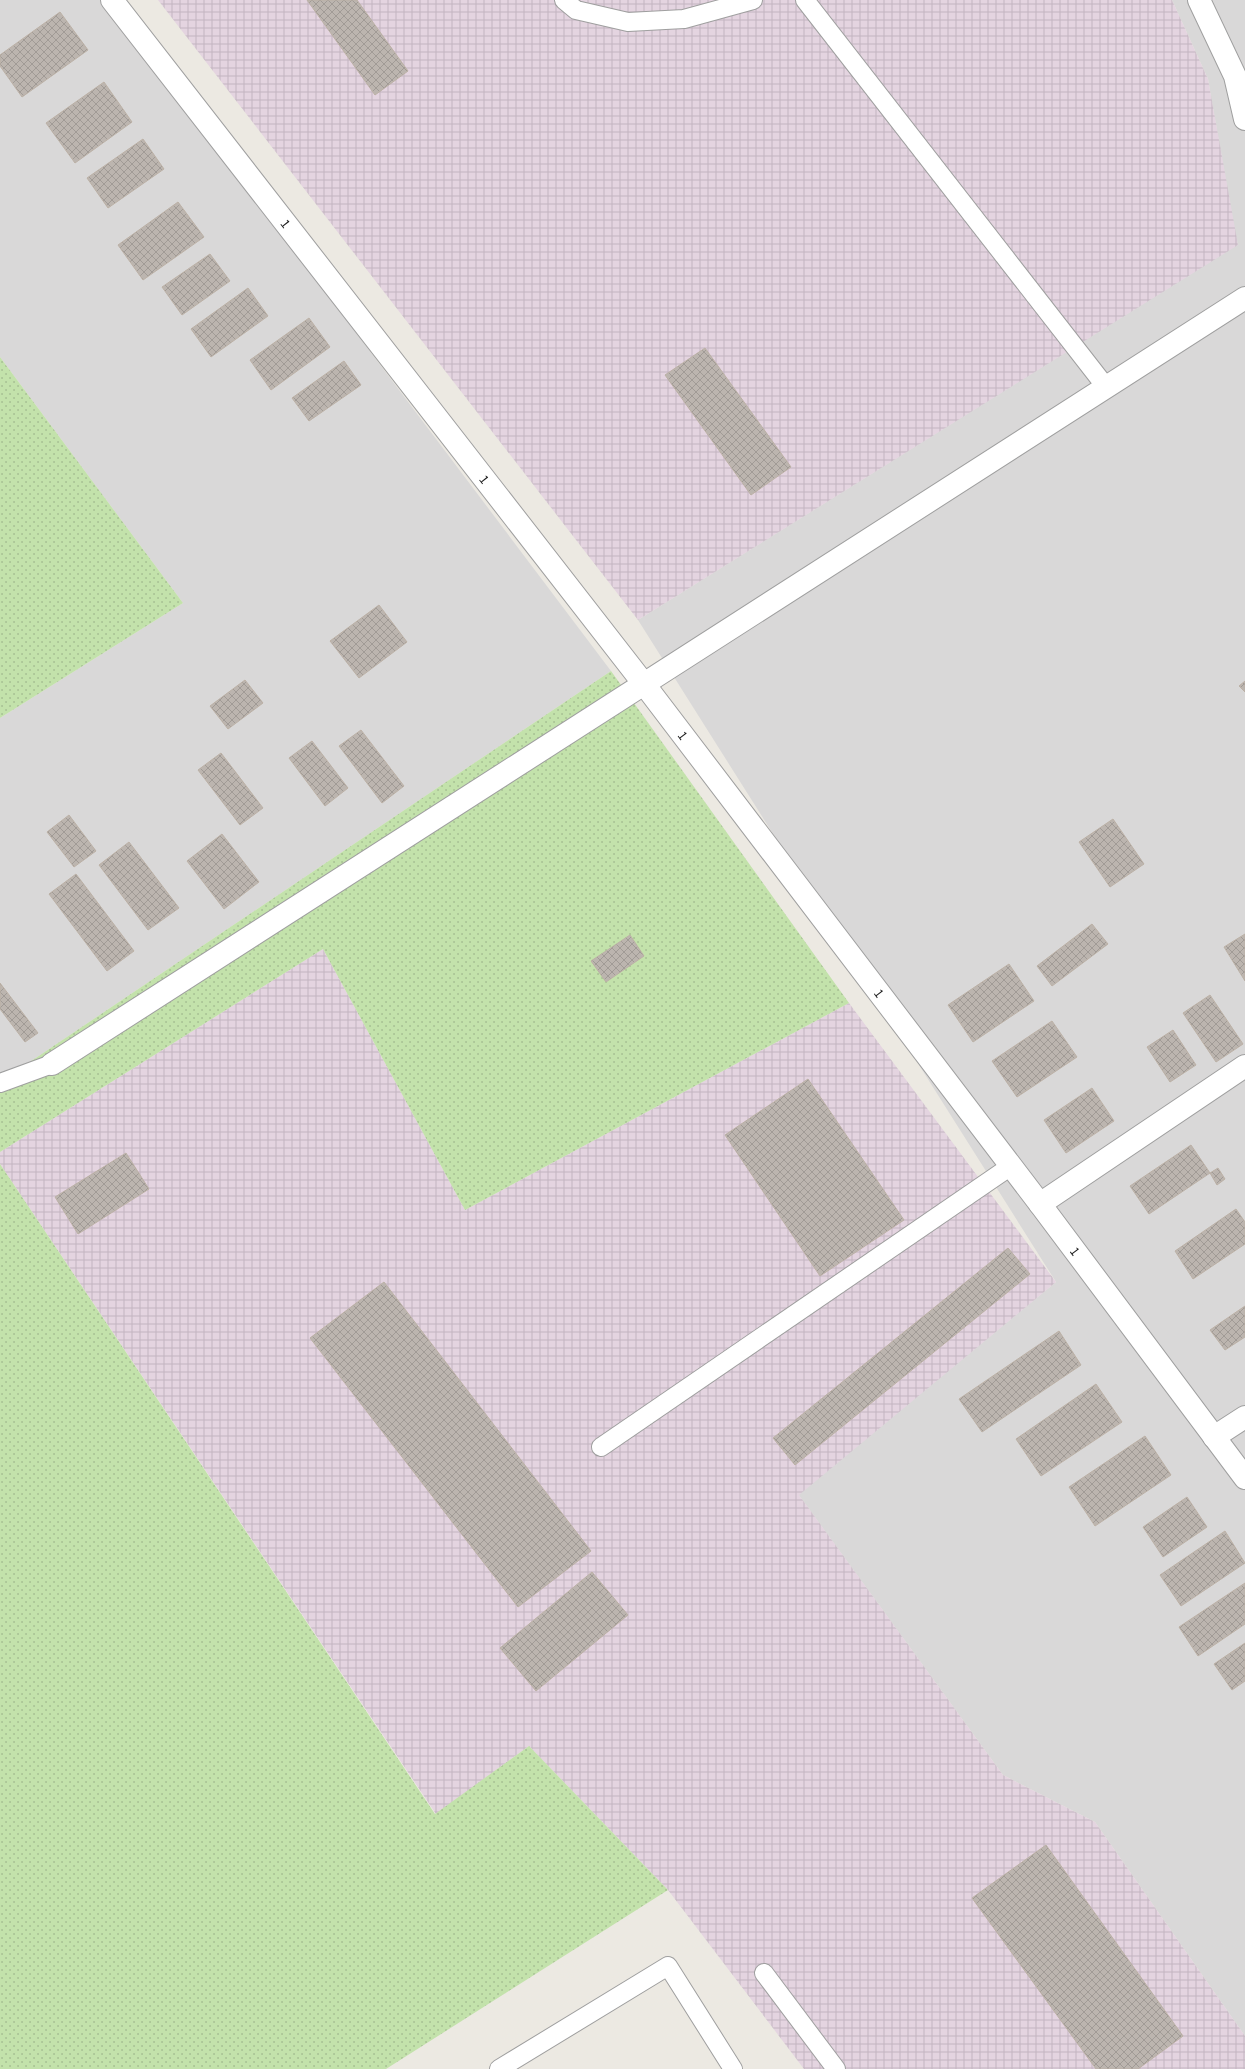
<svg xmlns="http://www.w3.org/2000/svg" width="1245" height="2069" font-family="'Source Sans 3',sans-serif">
<defs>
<pattern id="industrial-grid" width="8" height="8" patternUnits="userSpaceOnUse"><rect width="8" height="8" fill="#e4d4e0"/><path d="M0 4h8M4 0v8" fill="none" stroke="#c3b5c0"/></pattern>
<pattern id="grass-dots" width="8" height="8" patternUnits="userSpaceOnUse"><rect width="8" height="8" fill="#c3e2ab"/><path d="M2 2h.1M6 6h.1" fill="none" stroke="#a7c193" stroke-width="1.8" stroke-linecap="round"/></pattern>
<pattern id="building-cross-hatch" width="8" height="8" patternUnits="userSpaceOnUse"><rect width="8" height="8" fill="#bcb5af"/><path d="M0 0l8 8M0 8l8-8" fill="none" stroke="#a19b96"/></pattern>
</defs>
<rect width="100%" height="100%" fill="#ece9e2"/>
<g fill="#d9d8d8">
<polygon points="0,0 105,0 611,671 0,1082 0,718 183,603 0,357"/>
<polygon points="1172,0 1245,0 1245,2036 1095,1822 1003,1775 798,1494 1056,1282 638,620 1237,245 1208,79"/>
</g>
<g fill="url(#industrial-grid)">
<polygon points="158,0 1172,0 1208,79 1238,245 638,620"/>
<polygon points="323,949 465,1210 849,1003 1056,1282 799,1495 1003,1775 1095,1822 1245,2036 1245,2069 804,2069 668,1890 529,1746 436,1814 0,1164 0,1152"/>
</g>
<g fill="url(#grass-dots)">
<polygon points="0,357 183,603 0,718"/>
<polygon points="611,671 849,1003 465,1210 323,949 0,1152 0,1082"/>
<polygon points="0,1164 435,1814 529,1746 668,1890 386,2069 0,2069"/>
</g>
<g fill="url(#building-cross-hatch)" stroke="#bcb1a6">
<polygon points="307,0 357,0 408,71 375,95"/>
<polygon points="60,12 88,50 22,97 0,66 0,55"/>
<polygon points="104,82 132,122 75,163 46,123"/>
<polygon points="143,139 164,169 108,208 87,178"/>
<polygon points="178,202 204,237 143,280 118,245"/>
<polygon points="210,254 230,281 182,315 162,287"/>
<polygon points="248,288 268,316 211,357 191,329"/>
<polygon points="309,318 330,347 271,390 250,360"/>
<polygon points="705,348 791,467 751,495 665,375"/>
<polygon points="344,361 361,385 309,421 292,398"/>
<polygon points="379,605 407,642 359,678 330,641"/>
<polygon points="245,680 263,703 228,729 210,706"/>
<polygon points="1245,681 1245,692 1239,686"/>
<polygon points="361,730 404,786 382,803 339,746"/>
<polygon points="312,741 348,788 325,806 289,758"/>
<polygon points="221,753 263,808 240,825 198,770"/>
<polygon points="69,815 96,851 74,867 47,832"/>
<polygon points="1113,819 1144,864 1110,887 1079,842"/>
<polygon points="222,834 259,882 224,909 187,861"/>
<polygon points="129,842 179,908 148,930 99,865"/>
<polygon points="76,874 134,951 107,971 49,894"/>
<polygon points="1092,924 1108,944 1052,986 1037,966"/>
<polygon points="1245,934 1245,981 1224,947"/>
<polygon points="630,935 644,956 606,982 591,961"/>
<polygon points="1009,964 1034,1001 973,1042 948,1005"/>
<polygon points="0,983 38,1033 25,1042 0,1009"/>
<polygon points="1210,995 1243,1044 1216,1062 1183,1013"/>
<polygon points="1052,1021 1077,1057 1017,1097 992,1061"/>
<polygon points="1173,1030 1196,1065 1170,1082 1147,1047"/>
<polygon points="808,1079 904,1220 820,1276 725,1135"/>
<polygon points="1092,1088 1114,1121 1066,1153 1044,1120"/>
<polygon points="1191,1145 1210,1173 1149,1214 1130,1186"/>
<polygon points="126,1153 149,1189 78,1234 55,1197"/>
<polygon points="1218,1168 1225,1179 1217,1185 1210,1173"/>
<polygon points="1236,1209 1245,1222 1245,1244 1193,1279 1175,1251"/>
<polygon points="1008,1248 1030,1274 795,1465 773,1438"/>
<polygon points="384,1282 591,1551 518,1607 310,1338"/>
<polygon points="1245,1306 1245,1337 1225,1350 1210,1330"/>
<polygon points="1059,1331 1081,1365 982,1432 959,1399"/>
<polygon points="1096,1384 1122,1422 1041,1476 1016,1439"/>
<polygon points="1145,1436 1171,1475 1095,1526 1069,1487"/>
<polygon points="1187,1497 1207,1527 1163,1557 1143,1527"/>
<polygon points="1225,1531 1245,1563 1181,1606 1160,1575"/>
<polygon points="592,1572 628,1615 536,1691 500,1648"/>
<polygon points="1245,1583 1245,1624 1198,1656 1179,1627"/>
<polygon points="1245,1643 1245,1681 1232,1690 1214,1664"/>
<polygon points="1046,1845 1183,2036 1138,2069 1096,2069 972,1898"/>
</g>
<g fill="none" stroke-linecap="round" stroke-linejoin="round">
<g stroke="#9f9f9f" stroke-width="20">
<g id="service">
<polyline points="564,0 576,10 628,22 684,19 753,0"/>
<polyline points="805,0 1106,387"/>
<polyline points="0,1083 52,1064"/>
<polyline points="601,1447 1011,1166"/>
<polyline points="764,1973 836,2069"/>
<polyline points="499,2069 668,1966 733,2069"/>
</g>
</g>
<g stroke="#9f9f9f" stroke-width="24">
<g id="minor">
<path id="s1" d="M 112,0 L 644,684 L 1040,1204 L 1245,1478"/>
<polyline points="1199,0 1235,76 1245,119"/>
<polyline points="52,1064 1245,298"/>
<polyline points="1040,1204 1245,1066"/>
<polyline points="1214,1437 1245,1417"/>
</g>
</g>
<use href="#service" stroke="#fff" stroke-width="18"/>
<use href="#minor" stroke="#fff" stroke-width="22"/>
</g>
<g text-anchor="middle" stroke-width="3" stroke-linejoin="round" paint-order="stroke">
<g font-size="14" fill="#1b1b1b" stroke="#fff">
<text dy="5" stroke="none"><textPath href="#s1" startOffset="283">1</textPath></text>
<text dy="5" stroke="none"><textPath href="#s1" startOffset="607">1</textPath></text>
<text dy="5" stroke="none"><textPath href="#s1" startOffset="931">1</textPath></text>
<text dy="5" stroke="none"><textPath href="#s1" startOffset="1255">1</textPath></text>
<text dy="5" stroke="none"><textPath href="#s1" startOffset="1579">1</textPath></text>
</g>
</g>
</svg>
